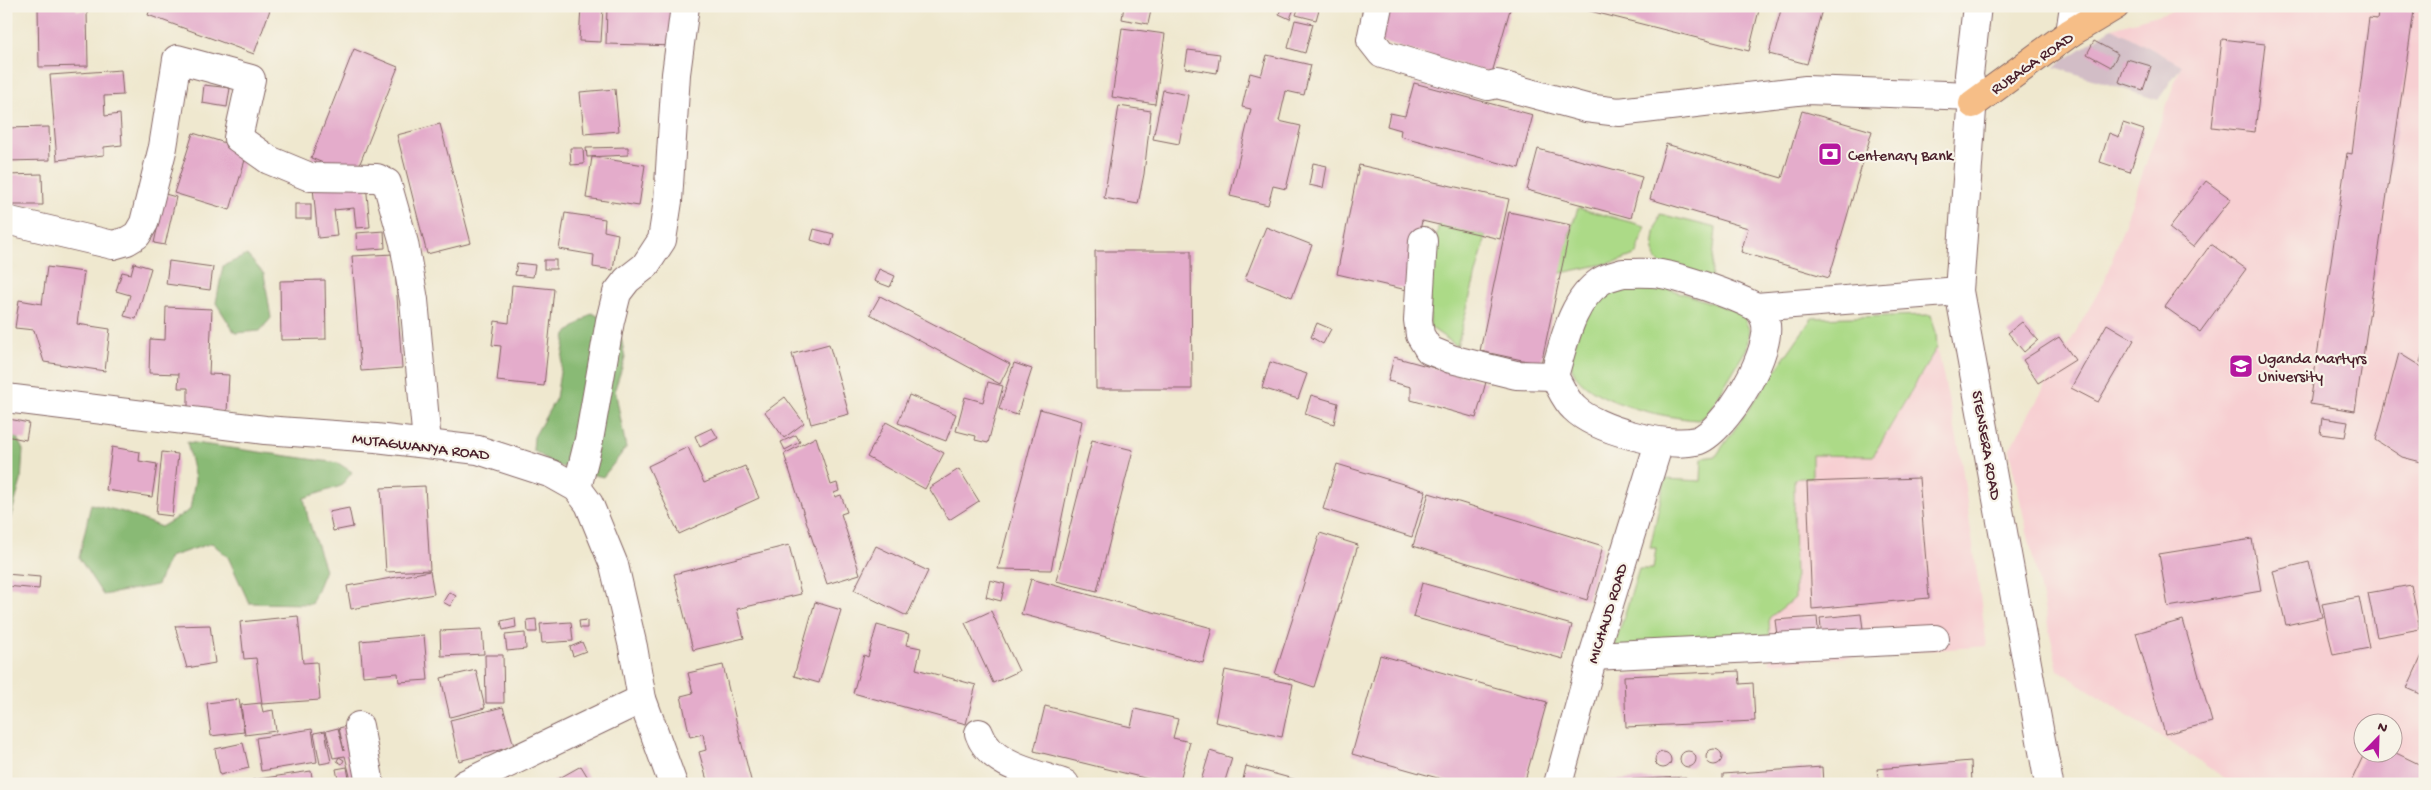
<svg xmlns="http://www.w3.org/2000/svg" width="2431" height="790" font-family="'Gochi Hand',sans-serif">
<rect width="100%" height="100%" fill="#f7f3e8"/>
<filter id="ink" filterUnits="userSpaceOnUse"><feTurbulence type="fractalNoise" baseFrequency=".02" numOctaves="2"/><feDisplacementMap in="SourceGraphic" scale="10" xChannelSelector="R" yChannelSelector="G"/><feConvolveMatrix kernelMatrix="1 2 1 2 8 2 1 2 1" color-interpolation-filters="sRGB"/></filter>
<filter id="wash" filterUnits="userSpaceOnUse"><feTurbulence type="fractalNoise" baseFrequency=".0096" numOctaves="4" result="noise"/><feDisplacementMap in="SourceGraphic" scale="20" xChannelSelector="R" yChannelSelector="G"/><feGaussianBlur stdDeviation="1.12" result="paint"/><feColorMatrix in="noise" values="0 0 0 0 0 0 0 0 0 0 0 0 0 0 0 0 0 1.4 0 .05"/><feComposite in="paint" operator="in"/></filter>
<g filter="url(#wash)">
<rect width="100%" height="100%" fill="#efe8cf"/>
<g fill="#f7cfd2" fill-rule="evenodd">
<path d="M 2188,6 L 2425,6 L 2425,784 L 2234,784 L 2058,670 L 2009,450 L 2104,282 L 2181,65 L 2112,28 ZM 2364,722 L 2394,722 L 2394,752 L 2364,752 Z"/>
<polygon points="1937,347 1960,452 1987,646 1770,663 1769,618 1795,598 1794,479 1812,455 1873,455"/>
</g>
<polygon fill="#d2bdc6" points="2112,28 2182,65 2158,100 2054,67"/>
<g fill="#acda87" stroke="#7b7c59">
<polygon points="1578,208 1645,226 1637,254 1619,261 1556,274"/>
<path d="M 1660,214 L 1716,228 L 1711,280 C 1663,267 1642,272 1660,214 Z"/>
<polygon points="1439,223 1486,236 1457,346 1430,327 1429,275"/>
<path d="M 1651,283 L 1742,313 L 1749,329 L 1747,348 L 1708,413 L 1698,420 C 1666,418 1584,402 1572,368 C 1567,350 1589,309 1596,292 L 1622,284 Z"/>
<polygon points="1931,315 1936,333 1937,347 1873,456 1812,455 1812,477 1794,479 1795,598 1769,618 1770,642 1614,648 1639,569 1653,569 1656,548 1650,548 1665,479 1701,481 1702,458 1716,456 1812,318"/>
</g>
<g fill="#89ba74" stroke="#6a6c50">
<polygon points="247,255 264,274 271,318 260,331 235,333 216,303 223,266"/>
<polygon points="592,313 619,327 625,358 615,389 626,448 603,477 555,465 533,450 534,437 556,398 566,334"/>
<polygon points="6,429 14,432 23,450 21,481 9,523 6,522"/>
<polygon points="187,442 338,463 352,472 341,486 304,498 308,518 325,570 311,604 249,603 228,557 212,543 169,557 157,585 103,595 79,558 91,504 123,512 161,527 190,510 195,479"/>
</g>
<g id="blocks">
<g fill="#e4accb">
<polygon points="38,6 76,6 77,11 87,10 88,66 39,67"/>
<polygon points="151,6 270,6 271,7 254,54 148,15"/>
<polygon points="607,6 678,6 677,46 606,44"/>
<polygon points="1124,6 1152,6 1148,24 1122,19"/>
<polygon points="1282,6 1295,6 1290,19 1279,14"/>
<polygon points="1299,6 1320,6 1316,20 1296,15"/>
<polygon points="1387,6 1511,6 1492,73 1377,41"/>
<polygon points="1570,6 1760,6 1749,51"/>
<polygon points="1782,6 1823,6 1807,64 1769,54"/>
<polygon points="2379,6 2414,11 2355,411 2310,404 2347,153 2352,154 2369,18 2377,19"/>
<polygon points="581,7 603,8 601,42 579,41"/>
<polygon points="1295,20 1313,24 1305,53 1288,48"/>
<polygon points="1122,28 1165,34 1155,104 1112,97"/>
<polygon points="2222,39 2265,44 2255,132 2212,127"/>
<polygon points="2094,41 2118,54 2111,67 2087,54"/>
<polygon points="354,49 398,67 355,176 311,158"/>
<polygon points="1188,50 1220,54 1217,73 1185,68"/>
<polygon points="1267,55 1311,65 1304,95 1286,91 1279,121 1301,126 1286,189 1273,186 1268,205 1230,196 1251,109 1242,107 1250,73 1261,76"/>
<polygon points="2127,59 2151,66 2143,90 2119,82"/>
<polygon points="121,70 123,95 104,96 105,116 120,114 122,145 104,147 104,155 57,160 50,75"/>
<polygon points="1414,83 1533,115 1519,168 1400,136 1401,130 1387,126 1390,113 1405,116"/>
<polygon points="204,85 230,88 227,107 202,103"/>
<polygon points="615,89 619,131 584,134 580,92"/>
<polygon points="1163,90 1188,95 1179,144 1153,139"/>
<polygon points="1119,106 1151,111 1144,174 1138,204 1104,198"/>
<polygon points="1802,111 1872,131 1829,278 1741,252 1748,228 1650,199 1666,144 1782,178"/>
<polygon points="2123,123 2144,130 2130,172 2100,162 2109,133 2119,137"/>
<polygon points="440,124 471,243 427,254 397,135"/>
<polygon points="49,127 50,160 6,161 6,128"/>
<polygon points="193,133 248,150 230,210 174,193"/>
<polygon points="628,147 628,155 587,157 586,148"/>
<polygon points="570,148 583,148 584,164 571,165"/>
<polygon points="1538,149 1642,177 1631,218 1527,190"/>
<polygon points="592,157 645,165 639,206 586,198"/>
<polygon points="1313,163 1327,166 1323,188 1309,185"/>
<polygon points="1359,165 1509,199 1500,239 1422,221 1407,290 1337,274"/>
<polygon points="42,174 43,205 6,205 6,175"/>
<polygon points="2206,181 2231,199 2193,247 2169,228"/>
<polygon points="366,183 370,227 356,228 354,208 334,210 337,236 318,238 313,188"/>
<polygon points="165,194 176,197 165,245 154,243"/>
<rect x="295" y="204" width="16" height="15"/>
<polygon points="1509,212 1571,225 1541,364 1480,351"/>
<polygon points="565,213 605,219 604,231 618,234 613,270 593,267 594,255 559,249"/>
<polygon points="1266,227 1312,245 1292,297 1245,279"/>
<polygon points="814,229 834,234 831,246 811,240"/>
<polygon points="384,231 385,248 357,250 356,233"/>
<polygon points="2211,244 2246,269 2200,332 2165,307"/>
<polygon points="1095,251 1191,251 1192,389 1096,389"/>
<polygon points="394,254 402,368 361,371 352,256"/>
<rect x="544" y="260" width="12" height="9"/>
<polygon points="169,261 213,267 210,290 166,284"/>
<polygon points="134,263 151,268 136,319 124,316 130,295 116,291 122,272 131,274"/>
<polygon points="517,263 535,265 533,277 515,275"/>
<polygon points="47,267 84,272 77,324 110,329 105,371 44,362 34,330 15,328 19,300 42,304"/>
<polygon points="879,269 895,276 890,287 874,281"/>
<polygon points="325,280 326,339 281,340 280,281"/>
<polygon points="512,285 554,289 544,386 497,381 501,346 492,345 495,321 509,323"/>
<polygon points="880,296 1010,364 1000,384 870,314"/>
<polygon points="166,307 212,309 209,374 229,375 227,412 188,410 188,388 178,388 179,374 149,373 150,339 165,340"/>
<polygon points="2022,322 2038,340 2024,352 2008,333"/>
<polygon points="1317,323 1331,329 1323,344 1311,337"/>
<polygon points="2107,324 2134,340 2098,402 2071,388"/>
<polygon points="2059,337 2075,360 2038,383 2023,360"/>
<polygon points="829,344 849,414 811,424 792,354"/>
<polygon points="2425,346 2425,363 2420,362"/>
<polygon points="2399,353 2425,369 2425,463 2402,457 2376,440"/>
<polygon points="1394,357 1486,382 1476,418 1411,400 1411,387 1388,381"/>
<polygon points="1270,362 1307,374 1298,399 1262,388"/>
<polygon points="1014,363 1032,369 1017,415 999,409"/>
<polygon points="988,382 1003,386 988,443 975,440 976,436 956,431 965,397 983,402"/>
<polygon points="909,395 956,414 946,441 898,423"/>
<polygon points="1311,395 1338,403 1334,424 1305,414"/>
<polygon points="785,397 804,423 784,438 765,412"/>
<polygon points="1040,409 1082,421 1051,570 998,569"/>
<polygon points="2322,418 2348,422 2345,437 2320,434"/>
<polygon points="9,419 29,423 26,440 6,436"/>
<polygon points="886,422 944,453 925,489 867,457"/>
<polygon points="712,428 718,438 700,447 695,436"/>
<polygon points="796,435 800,442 785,450 781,442"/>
<polygon points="816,437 831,485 837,483 839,491 834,493 835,497 841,495 847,512 841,514 860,574 827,584 784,454"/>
<polygon points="1092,440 1133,450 1097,591 1056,581"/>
<polygon points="112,447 140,452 139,461 157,464 152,497 106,490"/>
<polygon points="688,447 704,483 745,466 759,498 679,534 648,466"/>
<polygon points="162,452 178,454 172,516 156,514"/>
<polygon points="1337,464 1426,491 1412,537 1323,509"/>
<polygon points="959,469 979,501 949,520 929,488"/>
<polygon points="1919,478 1929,598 1812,609 1807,482"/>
<polygon points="425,486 430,570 386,572 381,488"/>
<polygon points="1429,493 1603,546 1587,600 1413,546"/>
<polygon points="349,508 353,527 333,531 329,512"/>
<polygon points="1320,533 1358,545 1314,687 1275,674"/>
<polygon points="2252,539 2261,591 2168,607 2159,554"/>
<polygon points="789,545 801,594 737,609 744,638 693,650 674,574"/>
<polygon points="876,546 928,571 907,616 854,590"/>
<polygon points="2309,562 2322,617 2286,625 2273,571"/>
<polygon points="430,571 434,594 351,609 347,586"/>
<polygon points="6,574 40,577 39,589 6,586"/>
<polygon points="1031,579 1212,628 1203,663 1021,614"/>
<polygon points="990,580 1005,584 1001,601 986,597"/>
<polygon points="1422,583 1572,625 1563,659 1413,617"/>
<polygon points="2411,585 2420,629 2377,637 2368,593"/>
<polygon points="449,592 456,596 450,606 443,602"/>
<polygon points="2359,597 2369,648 2333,655 2322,604"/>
<polygon points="815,602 841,610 819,683 794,676"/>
<polygon points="991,611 1019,671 993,683 965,623"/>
<polygon points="1861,614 1864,636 1822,640 1820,618"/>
<polygon points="298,616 303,663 317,662 320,700 262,704 256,658 244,659 240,622"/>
<polygon points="1817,617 1819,639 1778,643 1775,620"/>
<polygon points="515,618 516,627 503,630 501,621"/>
<polygon points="536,619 537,632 528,632 527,620"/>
<polygon points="587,620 587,628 580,628 579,621"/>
<polygon points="2183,620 2212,722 2165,734 2136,633"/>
<polygon points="571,622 573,641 542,643 540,624"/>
<polygon points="210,625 215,663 187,668 175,626"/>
<polygon points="877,625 909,634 906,645 921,648 916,669 976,685 966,724 853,693 864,655 868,657"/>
<polygon points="482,629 484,654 441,656 440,631"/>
<polygon points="525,633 526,649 507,651 505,635"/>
<polygon points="424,635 428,680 399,682 398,673 363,676 360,641"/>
<polygon points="582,642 586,651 573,656 570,647"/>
<polygon points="2425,649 2425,696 2407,688"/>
<polygon points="485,655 503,655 504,703 486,703"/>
<polygon points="1380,655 1547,702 1524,784 1459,784 1352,754"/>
<polygon points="723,665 741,741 752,784 708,784 699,752 706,750 703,734 690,737 681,696 693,693 688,673"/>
<polygon points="476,670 485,708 450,717 441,678"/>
<polygon points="1225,670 1293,684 1282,737 1215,722"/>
<polygon points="1739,671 1740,684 1753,683 1755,721 1626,727 1624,676"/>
<polygon points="239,699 244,732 211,736 207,703"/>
<polygon points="261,703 263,712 273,710 276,731 245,735 241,705"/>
<polygon points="1045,706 1131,727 1135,709 1178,719 1173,738 1190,742 1179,784 1169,784 1034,751"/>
<polygon points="503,707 514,746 459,761 450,720"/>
<polygon points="354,724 368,784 352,784 345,756 333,758 326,731 338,728 344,751 339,728"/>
<polygon points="312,729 317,762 261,771 256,738"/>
<polygon points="325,731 331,762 320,764 314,733"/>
<polygon points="243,743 249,768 220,775 215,749"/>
<circle cx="1714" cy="757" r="8"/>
<circle cx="1688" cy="759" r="8"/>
<polygon points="1210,751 1232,758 1224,784 1200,784"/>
<circle cx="1663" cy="760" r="8"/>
<polygon points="2365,752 2394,752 2425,767 2425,784 2350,784"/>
<polygon points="339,757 344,760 342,764 337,761"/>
<polygon points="1971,761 1972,784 1879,784 1877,769"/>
<polygon points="581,766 592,784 549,784"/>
<polygon points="1246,766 1308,783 1308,784 1242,784"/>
<polygon points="347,767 350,784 339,784 336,769"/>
<polygon points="1822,767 1823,784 1723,784 1723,774"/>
<polygon points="311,771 313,784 253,784 252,780"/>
<polygon points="1686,777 1686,784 1598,784 1598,781"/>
</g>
</g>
</g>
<g filter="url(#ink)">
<use href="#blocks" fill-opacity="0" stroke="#846564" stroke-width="1"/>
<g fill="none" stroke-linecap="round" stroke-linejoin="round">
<g stroke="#846564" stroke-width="30">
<g id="minor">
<polyline points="1378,6 1371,40 1382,54 1488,86 1497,84 1586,108 1619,112 1806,90 1973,96"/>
<polyline points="1977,6 1969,75 1973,96 1959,291 2049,784"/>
<polyline points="2070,33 2074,6"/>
<polyline points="6,220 113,245 127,241 137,235 144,223 163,147 177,59 251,79 238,138 269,160 310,177 377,178 387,183 404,243 414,300 427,443"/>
<polyline points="1423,241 1418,320 1420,335 1429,350 1451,359 1516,375 1554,376"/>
<path d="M 1623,273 C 1635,273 1649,272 1661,274 C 1684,278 1733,295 1754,306 C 1758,308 1763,314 1764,318 C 1778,345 1724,434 1696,441 C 1666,448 1596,430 1574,408 C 1565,400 1560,386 1554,376 C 1564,343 1571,301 1601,281 C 1607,277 1616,275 1623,273 Z"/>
<polyline points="1756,307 1959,291"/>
<polyline points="6,398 265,430 376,438 478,450 552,474 577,488 589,504 614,565 633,647 642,699 673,784"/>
<polyline points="577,488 589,440 610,321 617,293 627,280 645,266 662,240 668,201 676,74 685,6"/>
<polyline points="1593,656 1935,639"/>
<polyline points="359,726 370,784"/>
<path d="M 979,733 C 990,766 1035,773 1065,784"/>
<polyline points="465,784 642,699"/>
<polyline points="1558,784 1593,656 1659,443"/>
</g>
</g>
<g stroke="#846564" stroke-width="30">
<polyline id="major" points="1973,104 2070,33 2115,6"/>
</g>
<use href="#minor" stroke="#fff" stroke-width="28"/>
<use href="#major" stroke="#f6be87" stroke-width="28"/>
</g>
</g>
<defs>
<g id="bank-square" transform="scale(1.25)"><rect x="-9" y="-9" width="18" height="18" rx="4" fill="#b5179e" stroke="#f7f3e8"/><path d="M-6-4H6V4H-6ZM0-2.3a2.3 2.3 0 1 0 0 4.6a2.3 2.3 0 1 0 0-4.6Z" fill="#fff"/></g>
<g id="university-square" transform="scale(1.25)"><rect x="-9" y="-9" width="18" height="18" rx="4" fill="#b5179e" stroke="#f7f3e8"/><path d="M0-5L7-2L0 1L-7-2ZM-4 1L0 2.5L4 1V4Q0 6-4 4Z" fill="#fff"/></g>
</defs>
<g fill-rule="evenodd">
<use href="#bank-square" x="1830" y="154"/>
<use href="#university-square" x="2241" y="366"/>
</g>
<g text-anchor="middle" stroke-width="4.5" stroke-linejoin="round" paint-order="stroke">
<g font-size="16" fill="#4a1f2b" stroke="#f7f3e8">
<text transform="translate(2031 62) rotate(-35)" y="6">RUBAGA ROAD</text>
<text transform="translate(421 445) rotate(7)" y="6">MUTAGWANYA ROAD</text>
<text transform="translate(1988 445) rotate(80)" y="6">STENSERA ROAD</text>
<text transform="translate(1606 613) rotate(-73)" y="6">MICHAUD ROAD</text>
</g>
<g font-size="16" fill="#4a1f2b" stroke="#f7f3e8" text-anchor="start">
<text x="1848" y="160">Centenary Bank</text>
<text x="2258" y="363">Uganda Martyrs<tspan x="2258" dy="18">University</tspan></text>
</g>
</g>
<rect width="2431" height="790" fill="none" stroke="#f7f3e8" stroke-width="25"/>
<g transform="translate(2378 738) rotate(23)"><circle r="24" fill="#f7f3e8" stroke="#b29e9c"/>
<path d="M0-4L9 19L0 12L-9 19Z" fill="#b5179e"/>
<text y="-8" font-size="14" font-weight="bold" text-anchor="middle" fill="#4a1f2b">N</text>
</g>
</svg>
